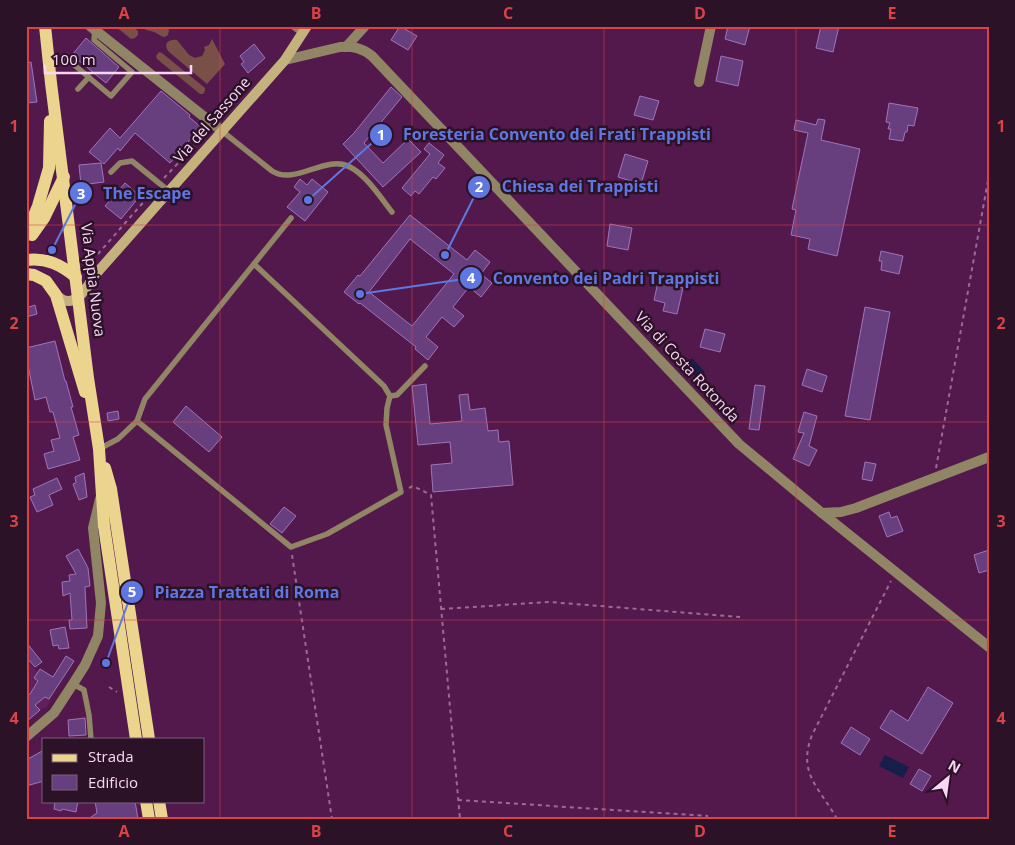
<svg xmlns="http://www.w3.org/2000/svg" width="1015" height="845" font-family="'Open Sans',sans-serif">
<rect width="100%" height="100%" fill="#53194d"/>
<polygon fill="#60215a" points="26,659 38,673 38,681 33,690 51,700 46,708 44,707 26,723"/>
<g fill="#785048">
<polygon points="115,26 132,26 138,31 138,35 135,38 131,39"/>
<path d="M 139,26 L 167,26 L 169,30 L 168,35 L 165,37 C 162,37 160,35 158,34 C 152,30 145,31 139,26 Z"/>
<path d="M 212,39 L 225,64 L 207,84 L 168,51 C 163,43 169,39 177,40 L 189,55 L 195,58 L 202,56 L 205,50 L 204,47 L 209,45 Z"/>
<polygon points="159,52 162,53 205,88 205,91 203,94 200,94 157,59 156,56"/>
</g>
<g fill="#161e4a">
<polygon points="692,358 705,372 698,379 685,365"/>
<polygon points="885,755 909,767 903,778 879,766"/>
</g>
<g fill="#673f7e" stroke="#9f75b9" fill-rule="evenodd">
<polygon points="400,26 417,36 408,50 391,40"/>
<polygon points="728,26 750,26 745,45 725,39"/>
<polygon points="821,26 839,26 833,52 816,48"/>
<polygon points="86,38 119,67 106,83 72,55"/>
<polygon points="254,44 265,58 248,73 241,64 244,62 240,56"/>
<polygon points="721,56 743,61 738,86 716,81"/>
<polygon points="31,62 37,102 26,103 26,63"/>
<polygon points="391,87 402,97 364,143 383,163 408,139 421,152 383,187 343,144 354,133"/>
<polygon points="161,91 190,115 189,117 201,127 170,163 135,133 120,151 118,148 104,164 89,152 110,128 120,138"/>
<polygon points="640,96 659,101 653,120 634,115"/>
<polygon points="889,103 918,108 914,126 908,125 907,132 905,132 903,141 889,139 891,129 888,129 890,123 886,122"/>
<polygon points="818,119 825,120 821,140 860,149 837,256 808,249 810,239 791,235 796,210 792,209 808,133 794,130 796,120 816,125"/>
<polygon points="429,143 444,155 438,163 445,168 436,179 433,177 419,194 415,191 411,196 402,188 430,154 424,149"/>
<polygon points="625,154 648,161 641,184 618,177"/>
<polygon points="101,163 104,182 81,185 79,165"/>
<polygon points="300,179 307,185 312,179 328,192 305,221 287,207 300,192 294,187"/>
<polygon points="125,183 140,196 121,219 105,206"/>
<path d="M 410,215 L 467,260 L 475,250 L 490,262 L 481,274 L 492,283 L 481,297 L 469,287 L 453,307 L 464,316 L 454,327 L 442,317 L 426,337 L 438,347 L 428,360 L 415,349 L 416,347 L 360,303 L 359,304 L 344,292 L 358,275 L 360,276 ZM 410,239 L 454,274 L 412,326 L 369,292 Z"/>
<polygon points="610,224 632,228 628,250 607,246"/>
<polygon points="881,251 903,256 899,274 881,270 882,261 879,261"/>
<polygon points="658,282 683,288 677,314 663,311 665,303 654,300"/>
<polygon points="35,305 37,314 26,317 26,308"/>
<polygon points="865,307 890,312 870,420 845,416"/>
<polygon points="705,329 725,334 720,352 700,347"/>
<polygon points="55,341 65,381 66,381 73,407 71,407 79,435 73,437 80,460 48,469 44,454 54,451 51,440 60,438 53,412 50,412 46,397 35,400 26,356 26,348"/>
<polygon points="807,369 827,376 822,392 802,385"/>
<polygon points="426,384 430,424 462,421 459,395 468,394 470,410 485,408 488,431 498,430 499,442 509,441 513,485 433,492 431,465 452,463 450,442 418,445 412,386"/>
<polygon points="755,385 765,386 759,430 749,429"/>
<polygon points="186,406 222,437 209,452 173,422"/>
<polygon points="118,411 119,419 108,421 107,413"/>
<polygon points="804,412 817,416 809,446 817,450 809,466 793,459 804,433 798,432"/>
<polygon points="865,462 876,464 872,481 862,479"/>
<polygon points="84,473 87,497 79,500 73,484 76,483 75,477"/>
<polygon points="57,478 62,489 49,495 53,505 37,512 30,497 35,495 33,489"/>
<polygon points="284,507 296,516 282,533 270,524"/>
<polygon points="889,512 891,518 897,516 903,531 887,537 879,516"/>
<polygon points="78,549 88,568 90,586 85,587 87,628 70,629 69,620 72,620 70,593 63,596 62,582 70,581 69,575 76,574 66,556"/>
<polygon points="989,550 989,570 979,573 974,555"/>
<polygon points="65,627 69,648 59,649 58,645 53,646 50,630"/>
<polygon points="26,642 42,662 35,667 26,657"/>
<polygon points="66,656 74,661 49,699 45,697 35,705 40,710 26,722 26,697 30,694 38,681 34,678 40,669 53,677"/>
<polygon points="928,687 953,703 922,754 880,728 891,710 908,721"/>
<polygon points="85,718 86,735 69,736 68,720"/>
<polygon points="851,727 870,739 860,755 841,743"/>
<polygon points="44,750 44,781 26,786 26,760"/>
<polygon points="919,769 931,776 922,791 910,784"/>
<polygon points="55,801 78,801 76,812 62,809 61,811 54,809"/>
<polygon points="95,801 135,801 138,819 88,819 97,813"/>
</g>
<g fill="none" stroke-linecap="round" stroke-linejoin="round">
<g stroke="#9b6b95" stroke-width="2" stroke-dasharray="4 4" stroke-linecap="butt">
<polyline points="164,178 199,141"/>
<polyline points="86,264 90,263 155,189"/>
<polyline points="936,468 989,175"/>
<polyline points="409,488 413,486 431,495 460,819"/>
<polyline points="292,555 332,819"/>
<polyline points="441,609 549,602 740,617"/>
<polyline points="109,687 117,692"/>
<polyline points="458,800 708,816"/>
<path d="M 837,819 C 820,788 797,774 812,735 L 891,581"/>
</g>
<g stroke="#908564" stroke-width="5.5">
<polyline points="292,26 303,34"/>
<polyline points="66,58 111,96 132,72 94,40 95,30"/>
<polyline points="78,89 89,77"/>
<path d="M 222,131 L 272,171 C 296,186 325,154 350,167 C 366,175 381,198 392,212"/>
<polyline points="111,172 120,163 132,161 170,192"/>
<polyline points="390,396 397,395 425,366"/>
<polyline points="137,421 291,547 327,534 401,492 386,425 387,408 390,396 384,386 254,264"/>
<polyline points="99,449 118,439 137,421 145,399 291,218"/>
<polyline points="73,684 84,690 89,715 91,739"/>
</g>
<g stroke="#908564" stroke-width="10">
<polyline points="90,26 222,131"/>
<polyline points="346,47 365,26"/>
<path d="M 285,60 L 340,47 C 353,46 362,48 372,56 L 739,444 L 822,513 L 989,647"/>
<polyline points="699,82 711,26"/>
<polyline points="822,513 841,512 856,508 989,457"/>
<polyline points="26,737 54,713 73,684 85,665 98,636 101,603 93,528 100,499"/>
</g>
<path stroke="#c3b27c" stroke-width="10" d="M 56,295 C 59,297 61,299 63,300 C 78,306 88,285 95,275 L 285,60 L 307,26"/>
<g stroke="#ebd48e" stroke-width="12">
<polyline points="45,26 51,83 88,378 99,449 104,526 136,739"/>
<polyline points="26,235 38,206 49,168 50,121"/>
<polyline points="32,235 44,218 64,177"/>
<path d="M 26,260 C 46,257 61,265 76,277"/>
<polyline points="26,274 34,275 46,281 56,295 85,392"/>
<polyline points="105,468 111,489 149,739"/>
<polyline points="146,801 149,819"/>
<polyline points="159,801 162,819"/>
</g>
</g>
<path fill="none" stroke="#db4246" stroke-width="1" stroke-opacity="0.55" d="M 220,26 L 220,819M 412,26 L 412,819M 604,26 L 604,819M 796,26 L 796,819M 26,225 L 989,225M 26,422 L 989,422M 26,620 L 989,620"/>
<g text-anchor="middle" stroke-width="5" stroke-linejoin="round" paint-order="stroke">
<g font-size="15" fill="#f9d6f3" stroke="#2b1227">
<text transform="translate(212 120) rotate(-49)" y="5">Via del Sassone</text>
<text transform="translate(93 280) rotate(83)" y="5">Via Appia Nuova</text>
<text transform="translate(687 367) rotate(47)" y="5">Via di Costa Rotonda</text>
</g>
</g>
<path fill="none" stroke="#5f77e0" stroke-width="2" d="M308 200L381 135M445 255L479 187M52 250L81 193M360 294L471 278M106 663L132 592"/>
<g fill="#5f77e0" stroke="#2b1227" stroke-width="2">
<circle cx="308" cy="200" r="5"/>
<circle cx="445" cy="255" r="5"/>
<circle cx="52" cy="250" r="5"/>
<circle cx="360" cy="294" r="5"/>
<circle cx="106" cy="663" r="5"/>
<circle cx="381" cy="135" r="12"/>
<circle cx="479" cy="187" r="12"/>
<circle cx="81" cy="193" r="12"/>
<circle cx="471" cy="278" r="12"/>
<circle cx="132" cy="592" r="12"/>
</g>
<g font-size="15" text-anchor="middle" font-weight="bold" fill="#fff">
<text x="381" y="140">1</text>
<text x="479" y="192">2</text>
<text x="81" y="199">3</text>
<text x="471" y="283">4</text>
<text x="132" y="597">5</text>
</g>
<g font-size="16" text-anchor="middle" font-weight="bold" fill="#5f77e0" stroke="#2b1227" stroke-width="5" stroke-linejoin="round" paint-order="stroke">
<text x="557" y="140">Foresteria Convento dei Frati Trappisti</text>
<text x="580" y="192">Chiesa dei Trappisti</text>
<text x="147" y="199">The Escape</text>
<text x="606" y="284">Convento dei Padri Trappisti</text>
<text x="247" y="598">Piazza Trattati di Roma</text>
</g>
<rect width="1015" height="845" fill="none" stroke="#2b1227" stroke-width="55"/>
<rect x="42" y="738" width="162" height="65" fill="#2b1227" stroke="#7d6079"/>
<rect x="52" y="754" width="25" height="8" fill="#ebd48e" stroke="#7d6079"/>
<text x="88" y="762" font-size="15" fill="#f9d6f3">Strada</text>
<rect x="52" y="775" width="25" height="15" fill="#673f7e" stroke="#7d6079"/>
<text x="88" y="788" font-size="15" fill="#f9d6f3">Edificio</text>
<g transform="translate(948 778) rotate(29)" stroke="#2b1227" stroke-width="4" paint-order="stroke">
<path d="M0-4L9 19L0 12L-9 19Z" fill="#f9d6f3"/>
<text y="-8" font-size="14" font-weight="bold" text-anchor="middle" fill="#f9d6f3">N</text>
</g>
<path d="M45 65v8h146v-8" fill="none" stroke="#f9d6f3" stroke-width="2.5"/>
<text x="52" y="65" font-size="15" fill="#f9d6f3" stroke="#2b1227" stroke-width="4" paint-order="stroke">100 m</text>
<rect x="28" y="28" width="960" height="790" fill="none" stroke="#db4246" stroke-width="2"/>
<g font-size="16" text-anchor="middle" font-weight="bold" fill="#db4246">
<text x="124" y="19">A</text>
<text x="316" y="19">B</text>
<text x="508" y="19">C</text>
<text x="700" y="19">D</text>
<text x="892" y="19">E</text>
<text x="14" y="132">1</text>
<text x="1001" y="132">1</text>
<text x="14" y="329">2</text>
<text x="1001" y="329">2</text>
<text x="14" y="527">3</text>
<text x="1001" y="527">3</text>
<text x="14" y="724">4</text>
<text x="1001" y="724">4</text>
<text x="124" y="837">A</text>
<text x="316" y="837">B</text>
<text x="508" y="837">C</text>
<text x="700" y="837">D</text>
<text x="892" y="837">E</text>
</g>
</svg>
